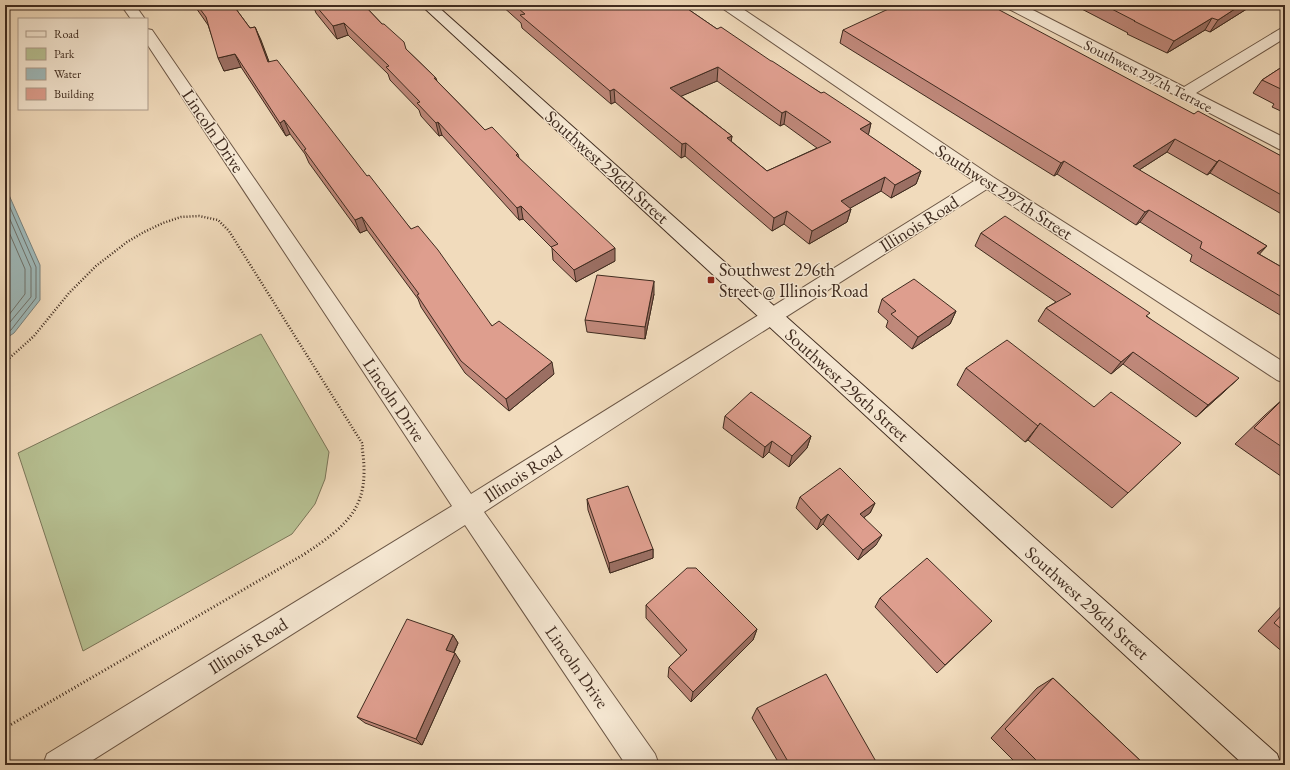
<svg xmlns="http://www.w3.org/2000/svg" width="1290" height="770" font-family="'EB Garamond',serif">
<rect width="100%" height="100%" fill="#f1dbbc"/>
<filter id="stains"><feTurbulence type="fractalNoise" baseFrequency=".005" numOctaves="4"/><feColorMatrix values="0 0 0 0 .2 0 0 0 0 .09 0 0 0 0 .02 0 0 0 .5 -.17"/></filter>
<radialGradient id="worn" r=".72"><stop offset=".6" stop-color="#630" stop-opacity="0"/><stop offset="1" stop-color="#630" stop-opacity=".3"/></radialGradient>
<polygon fill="#b7c193" stroke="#7b7659" points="261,334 329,452 325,479 315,504 292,534 83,651 18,453"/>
<polygon fill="#9eb9ba" stroke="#78807c" points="5,186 40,265 40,300 14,333 5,339"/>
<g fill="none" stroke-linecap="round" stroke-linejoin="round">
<g stroke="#6e726c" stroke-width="1">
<polyline points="5,196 36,267 36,298 11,330 5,334"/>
<polyline points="5,208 31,268 31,297 5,328"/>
<polyline points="5,223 25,269 25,294 5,320"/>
</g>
<g stroke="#6c5746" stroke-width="2">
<g id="street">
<polygon points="121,5 135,5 145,19 131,19"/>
<polygon points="720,5 737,5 993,177 1285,363 1285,383 1277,380 987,189 732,351 484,512 655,754 659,765 626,765 465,525 85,765 43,765 47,754 452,506 147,44 147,29 152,30 471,494 974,181 722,8"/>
<polygon points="1005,5 1023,5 1184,87 1280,29 1285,28 1285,38 1196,93 1285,138 1285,150 1279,149 1007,8"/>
</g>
</g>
<g stroke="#3f2b1f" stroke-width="2">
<polygon id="secondary" points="421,5 436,5 1277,754 1281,765 1244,765"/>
</g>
<polyline stroke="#3f2b1f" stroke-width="2.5" stroke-dasharray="1 2" stroke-linecap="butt" points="5,362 34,336 69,293 96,266 127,242 144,232 163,223 181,217 199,216 218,220 229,231 362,443 363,448"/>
<path stroke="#3f2b1f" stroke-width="3" stroke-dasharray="1 2.5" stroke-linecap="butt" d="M 5,728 L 303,555 C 350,524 371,506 362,447"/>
<use href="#street" fill="#f6e8d3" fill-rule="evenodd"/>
<use href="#secondary" fill="#f6e8d3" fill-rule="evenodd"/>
</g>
<g fill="#bf887a" stroke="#3f2b1f" fill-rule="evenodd">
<polygon points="194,5 233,5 250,28 255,27 269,62 411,229 492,326 554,374 509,411 465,373 421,307 418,299 367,230 360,233 309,163 305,154 290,134 286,136 241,67 224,71 208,25"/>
<polygon points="313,5 364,5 406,49 436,78 437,81 485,130 518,154 519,158 615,261 576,282 553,260 552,248 523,219 519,220 442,135 439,136 421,116 419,110 390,80 388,74 348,35 337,39 316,13"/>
<path d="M 501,5 L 682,5 L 717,29 L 821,93 L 871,123 L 868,135 L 921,171 L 916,184 L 891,198 L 881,191 L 850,208 L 851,209 L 847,222 L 809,244 L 784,224 L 772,231 L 685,156 L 681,158 L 615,102 L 611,104 L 522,28 L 521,23 ZM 717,81 L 780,126 L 784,124 L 817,148 L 767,171 L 731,141 L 732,136 L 681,96 Z"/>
<polygon points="1074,5 1253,5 1210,32 1205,30 1167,53 1127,34 1128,33"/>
<polygon points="843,30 1194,114 1285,158 1285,216 1210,173 1207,175 1167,152 1139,170 1267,246 1259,254 1285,269 1285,318 1190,261 1192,255 1140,222 1136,225 1057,174 1054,176 840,43"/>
<polygon points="1285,65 1285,113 1272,107 1274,104 1253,93 1262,80"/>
<polygon points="981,233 1147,316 1226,390 1196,417 1123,364 1111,374 1038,321 1046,308 1056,302 975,246"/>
<polygon points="654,294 645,339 587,332 585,320"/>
<polygon points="882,299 956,311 950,324 912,349 886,327 888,321 878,312"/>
<polygon points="966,368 1094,407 1181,443 1112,508 1028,440 1025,442 957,385"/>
<polygon points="1284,398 1285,399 1285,479 1235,444 1265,415"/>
<polygon points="725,416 811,436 807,448 789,467 769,452 763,458 723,428"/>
<polygon points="800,497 875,503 870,513 864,517 876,545 858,560 823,524 817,530 796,508"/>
<polygon points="587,499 653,549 653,558 610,573 588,510"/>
<polygon points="880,598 992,621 937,673 875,607"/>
<polygon points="1285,602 1285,654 1258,631"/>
<polygon points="646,605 757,629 753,640 691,702 668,677 669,667 681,656 646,618"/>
<polygon points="453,635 458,643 454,653 460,661 422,745 365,723 357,717"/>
<polygon points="1053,678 1145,765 1018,765 991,738 1037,688"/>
<polygon points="757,708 878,765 780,765 752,718"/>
</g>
<g fill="#9b6f63" stroke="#3f2b1f">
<polygon points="26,5 43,5 29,9"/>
<polygon points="1241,5 1253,5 1210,32 1218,20"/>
<polygon points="1212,18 1205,30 1167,53 1174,41"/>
<polygon points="344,23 348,35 337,39 333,26"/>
<polygon points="255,27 261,40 274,75 268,62"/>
<polygon points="235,54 241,67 224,71 218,58"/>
<polygon points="718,67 717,81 670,101 670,88"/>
<polygon points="614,89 615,102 611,104 610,91"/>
<polygon points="786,111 784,124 780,126 782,113"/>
<polygon points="284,120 290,134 286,136 280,123"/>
<polygon points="438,122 442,135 439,136 436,123"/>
<polygon points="871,123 868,137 860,129"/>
<polygon points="732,136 730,149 727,138"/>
<polygon points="1175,139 1167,152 1125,179 1133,166"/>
<polygon points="686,143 685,156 681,158 682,144"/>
<polygon points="1219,160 1210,173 1207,175 1217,162"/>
<polygon points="1064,161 1057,174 1054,176 1061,163"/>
<polygon points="921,171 916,184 891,198 895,185"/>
<polygon points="885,177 881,191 838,215 841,201"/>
<polygon points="521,206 523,219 519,220 517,208"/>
<polygon points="851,209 847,222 809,244 812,231"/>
<polygon points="1149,210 1140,222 1136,225 1145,212"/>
<polygon points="787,211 784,224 772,231 774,218"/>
<polygon points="362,217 367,230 360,233 355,220"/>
<polygon points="1267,246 1256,258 1257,253"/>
<polygon points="615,248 615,261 576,282 574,270"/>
<polygon points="654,281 654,294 645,339 645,327"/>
<polygon points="956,311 950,324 912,349 918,337"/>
<polygon points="1133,352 1123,364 1111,374 1121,362"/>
<polygon points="552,362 554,374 509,411 506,399"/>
<polygon points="1239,378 1226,390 1196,417 1208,405"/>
<polygon points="1040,423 1028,440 1025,442 1038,426"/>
<polygon points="811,436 807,448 789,467 792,456"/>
<polygon points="772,441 769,452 763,458 765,447"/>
<polygon points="875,503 870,513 855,524 860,514"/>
<polygon points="828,514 823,524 817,530 821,520"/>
<polygon points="882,535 876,545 858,560 863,550"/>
<polygon points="653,549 653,558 610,573 609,563"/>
<polygon points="757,629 753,640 691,702 693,692"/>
<polygon points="453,635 458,643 451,658 446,650"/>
<polygon points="455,653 460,661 422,745 416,739"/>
</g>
<g fill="#de9e8e" stroke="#3f2b1f" fill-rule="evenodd">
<polygon points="197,5 233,5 250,28 255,27 268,62 277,60 367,176 369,175 411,229 418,226 438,250 492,326 499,321 552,362 506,399 461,361 417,295 419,294 362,217 355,220 304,150 306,149 284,120 280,123 235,54 218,58 206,17"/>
<polygon points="315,5 364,5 382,24 384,24 404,42 406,49 436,78 434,78 485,130 492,127 518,154 516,155 615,248 574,270 551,247 558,244 521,206 517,208 438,122 436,123 417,103 420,102 386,67 389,66 344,23 333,26"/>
<path d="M 514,5 L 682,5 L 717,29 L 721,27 L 771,61 L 772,61 L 821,93 L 824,92 L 871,123 L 860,129 L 921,171 L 895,185 L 885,177 L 841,201 L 851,209 L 812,231 L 787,211 L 774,218 L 686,143 L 682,144 L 614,89 L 610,91 L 520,15 L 525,14 ZM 718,67 L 782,113 L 786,111 L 831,142 L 767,171 L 727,138 L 732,136 L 670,88 Z"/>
<polygon points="897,5 990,5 1194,114 1198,111 1285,158 1285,197 1219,160 1217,162 1175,139 1133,166 1267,246 1257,253 1285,269 1285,299 1200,248 1202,242 1149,210 1145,212 1064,161 1061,163 843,30"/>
<polygon points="1104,5 1241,5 1218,20 1212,18 1174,41 1134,21 1135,21"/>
<polygon points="1285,65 1285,91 1262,80"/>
<polygon points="1285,91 1285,95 1282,93"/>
<polygon points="1005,216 1150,313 1146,316 1239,378 1208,405 1133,352 1121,362 1046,308 1071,294 981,233"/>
<polygon points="597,275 654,281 645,327 585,320"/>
<polygon points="914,279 956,311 918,337 891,314 896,311 882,299"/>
<polygon points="1007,340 1094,407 1111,392 1181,443 1128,493 1040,423 1038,426 966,368"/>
<polygon points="751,392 811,436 792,456 772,441 765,447 725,416"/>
<polygon points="1284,398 1285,399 1285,449 1254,428"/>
<polygon points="840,468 875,503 860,514 882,535 863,550 828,514 821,520 800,497"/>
<polygon points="628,486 653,549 609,563 587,499"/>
<polygon points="927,558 992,621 945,665 880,598"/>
<polygon points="687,568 696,568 757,629 693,692 669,667 687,650 646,605"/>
<polygon points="1285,611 1285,632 1274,623"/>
<polygon points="407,619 453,635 446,650 455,653 416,739 357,717"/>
<polygon points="826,674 878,765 790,765 757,708"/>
<polygon points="1053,678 1145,765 1041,765 1005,729"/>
</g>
<rect fill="#8f2418" stroke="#f6e8d3" stroke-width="1.5" x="707" y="276" width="8" height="8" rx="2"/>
<g text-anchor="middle" stroke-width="3" stroke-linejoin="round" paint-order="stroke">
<g font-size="15" fill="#3f2b1f" stroke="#f6e8d3">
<text transform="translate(1148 76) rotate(27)" y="5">Southwest 297th Terrace</text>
</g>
<g font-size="18" fill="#3f2b1f" stroke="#f6e8d3">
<text transform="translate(213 131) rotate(56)" y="6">Lincoln Drive</text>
<text transform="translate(607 167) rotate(42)" y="6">Southwest 296th Street</text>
<text transform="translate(1004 192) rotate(33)" y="6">Southwest 297th Street</text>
<text transform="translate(919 224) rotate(-32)" y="6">Illinois Road</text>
<text transform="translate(847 385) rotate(42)" y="6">Southwest 296th Street</text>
<text transform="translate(394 400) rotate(56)" y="6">Lincoln Drive</text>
<text transform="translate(523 474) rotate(-33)" y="6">Illinois Road</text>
<text transform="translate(1087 603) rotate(42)" y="6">Southwest 296th Street</text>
<text transform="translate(248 646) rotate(-32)" y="6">Illinois Road</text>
<text transform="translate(577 667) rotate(55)" y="6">Lincoln Drive</text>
</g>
<g font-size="18" fill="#3f2b1f" stroke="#f6e8d3" text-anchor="start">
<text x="719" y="276">Southwest 296th<tspan x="719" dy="21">Street @ Illinois Road</tspan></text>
</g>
</g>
<rect width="1290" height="770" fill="none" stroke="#f1dbbc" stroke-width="20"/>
<rect x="6" y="6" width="1278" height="758" fill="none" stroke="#3f2b1f" stroke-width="2"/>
<rect x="10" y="10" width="1270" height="750" fill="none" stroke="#3f2b1f"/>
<rect x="18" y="18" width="130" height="92" fill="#f6e8d3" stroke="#ad9c8b"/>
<rect x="26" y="31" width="20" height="6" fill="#f6e8d3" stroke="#ad9c8b"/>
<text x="54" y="38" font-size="12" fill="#3f2b1f">Road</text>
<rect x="26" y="48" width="20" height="12" fill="#b7c193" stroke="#ad9c8b"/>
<text x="54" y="58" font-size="12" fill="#3f2b1f">Park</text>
<rect x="26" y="68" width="20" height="12" fill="#9eb9ba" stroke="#ad9c8b"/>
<text x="54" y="78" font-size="12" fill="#3f2b1f">Water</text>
<rect x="26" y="88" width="20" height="12" fill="#de9e8e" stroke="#ad9c8b"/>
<text x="54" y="98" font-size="12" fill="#3f2b1f">Building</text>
<rect width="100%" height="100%" filter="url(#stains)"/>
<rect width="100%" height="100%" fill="url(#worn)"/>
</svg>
